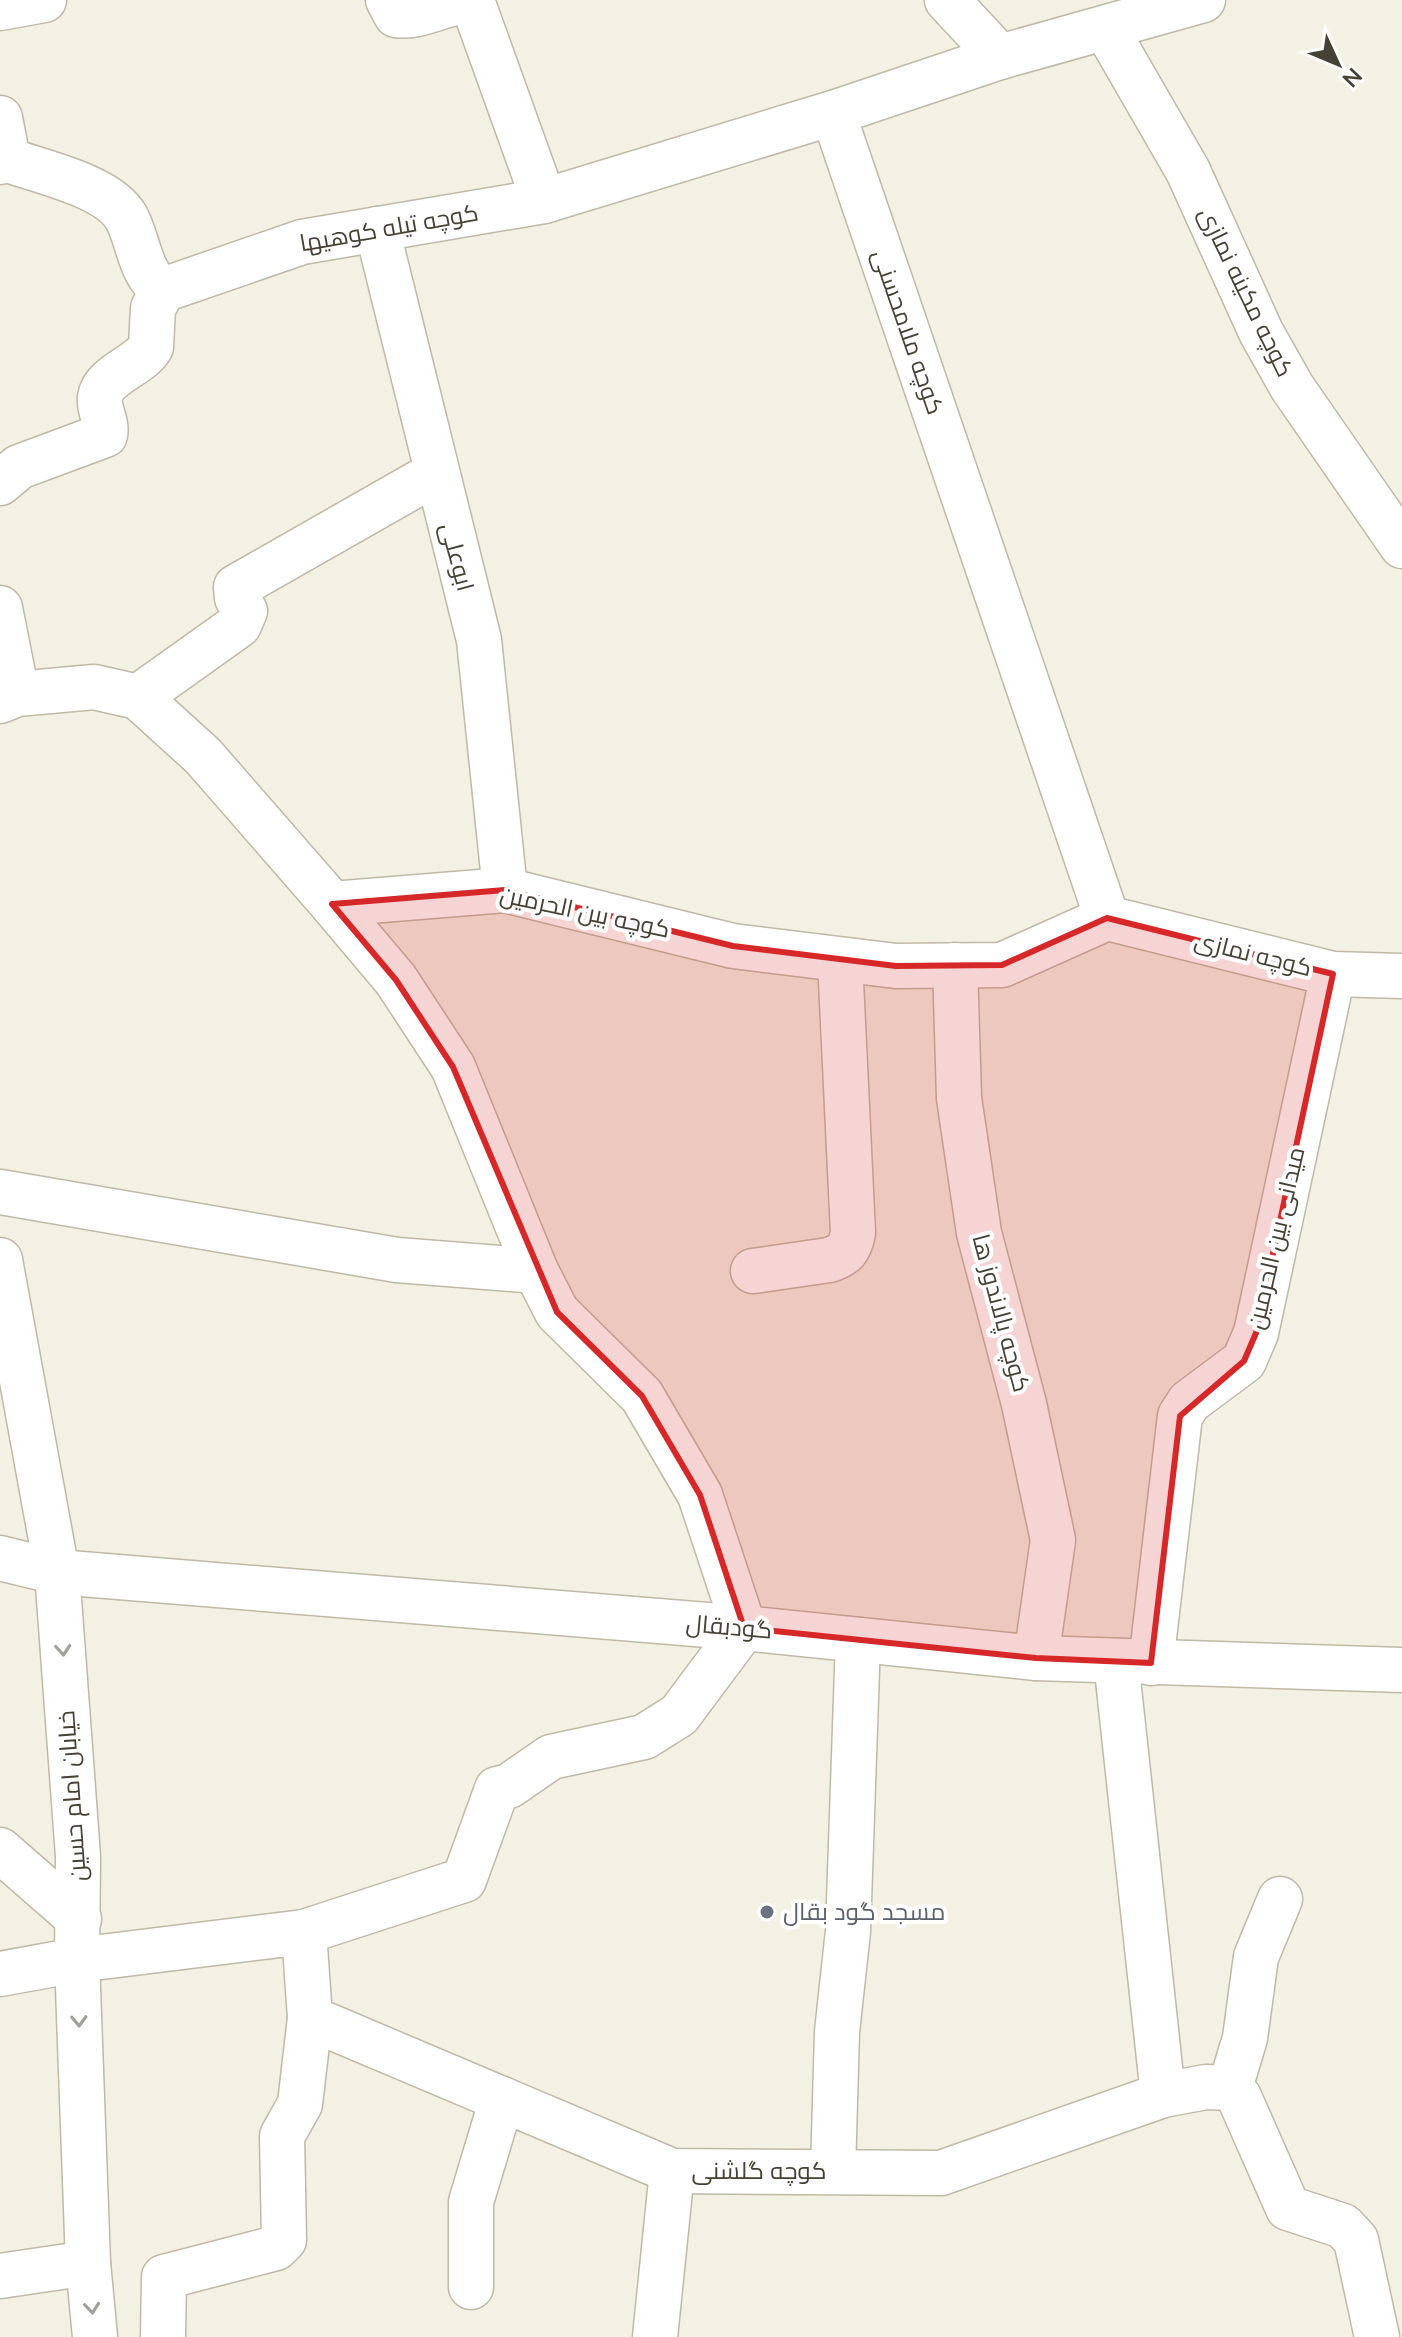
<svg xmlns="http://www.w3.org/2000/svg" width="1402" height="2337" font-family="Mulish,Cairo,sans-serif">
<rect width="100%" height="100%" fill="#f3f0e4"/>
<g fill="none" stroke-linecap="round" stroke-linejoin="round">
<g stroke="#bfb9a6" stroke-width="47">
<g id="minor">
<path d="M 388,0 L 396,15 C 420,19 444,2 468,1 L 475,9 L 544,201"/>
<polyline points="947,0 1000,57"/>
<polyline points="0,8 44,0"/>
<polyline points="1106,29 1188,171 1261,332 1292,387 1402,546"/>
<polyline points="0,118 8,160"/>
<path d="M 0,162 L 8,160 C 42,172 108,186 126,217 C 139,240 139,274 163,290 L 302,242 L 544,201 L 833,113"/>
<polyline points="377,229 479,640 505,890"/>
<path d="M 0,483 L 19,467 L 105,435 C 108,422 98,410 100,397 C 104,374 140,366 151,347 L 153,308 L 163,290"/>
<polyline points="0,608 17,694"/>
<polyline points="138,697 239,625 245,611 237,598 236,587 436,473"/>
<polyline points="0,701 17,694 94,687 138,697 203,756 332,904 505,890 733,946 896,966 1002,965 1107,918"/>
<polyline points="1107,918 833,113 1000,57 1203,0"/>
<polyline points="1107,918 1333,974 1402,976"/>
<polyline points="955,965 959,1098 979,1233 1024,1404 1053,1540 1036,1658"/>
<polyline points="0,1192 397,1260 536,1271"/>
<polyline points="0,1260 57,1572 78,1856 77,1960 88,2263 95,2337"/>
<path d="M 753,1271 L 829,1260 C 845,1255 850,1249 853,1233 L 840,960"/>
<polyline points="0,1558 57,1572 744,1628 1036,1658 1402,1670"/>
<polyline points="1116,1661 1163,2095"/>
<polyline points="1151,1663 1180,1416 1189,1402 1244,1361 1256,1333 1333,974"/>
<polyline points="0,1850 79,1919"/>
<polyline points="304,1932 464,1880 497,1789 509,1786 551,1757 644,1737 679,1715 744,1628 700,1495 642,1396 557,1312 536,1271 453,1067 396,980 332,904"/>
<polyline points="0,1974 77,1960 304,1932 310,2018 672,2171 941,2173 1163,2095 1206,2087 1230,2088 1239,2097 1288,2208 1343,2226 1356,2240 1377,2337"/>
<polyline points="1230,2088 1245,2038 1256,1957 1280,1899"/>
<polyline points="833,2171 837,2032 848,1931 858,1640"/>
<polyline points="0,2276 88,2263"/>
<polyline points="471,2287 471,2202 502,2099"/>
<polyline points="163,2337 164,2277 276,2248 284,2240 282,2136 300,2104 310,2018"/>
<polyline points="655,2337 672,2171"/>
</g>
</g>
<use href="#minor" stroke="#fff" stroke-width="44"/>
</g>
<defs><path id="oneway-chevron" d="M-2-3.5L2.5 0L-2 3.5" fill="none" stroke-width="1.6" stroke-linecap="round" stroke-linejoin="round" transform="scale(2)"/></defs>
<g stroke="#a2a09a">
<use href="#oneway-chevron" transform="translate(63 1650) rotate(86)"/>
<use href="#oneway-chevron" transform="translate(79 2021) rotate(88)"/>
<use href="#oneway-chevron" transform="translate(92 2308) rotate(84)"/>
</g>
<path fill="#d62828" fill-opacity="0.2" stroke="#d62828" stroke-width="6" stroke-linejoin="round" d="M 505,890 L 733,946 L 896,966 L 1002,965 L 1107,918 L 1333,974 L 1256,1333 L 1244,1361 L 1180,1416 L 1151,1663 L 1036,1658 L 744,1628 L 700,1495 L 642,1396 L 557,1312 L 453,1067 L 396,980 L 332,904 Z"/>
<circle fill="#6b7280" stroke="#fff" stroke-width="3" cx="767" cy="1912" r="8"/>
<g text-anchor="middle" stroke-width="8" stroke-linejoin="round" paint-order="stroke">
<g font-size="24" fill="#454134" stroke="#fff">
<text transform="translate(389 228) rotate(-10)" y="8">کوچه تیله کوهیها</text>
<text transform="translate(1246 292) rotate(64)" y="8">کوچه مکینه نمازی</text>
<text transform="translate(908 332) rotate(71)" y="8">کوچه ملامحسنی</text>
<text transform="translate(457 557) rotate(75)" y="8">ابوعلی</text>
<text transform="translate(585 912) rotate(12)" y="8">کوچه بین الحرمین</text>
<text transform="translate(1253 954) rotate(14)" y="8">کوچه نمازی</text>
<text transform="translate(1276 1238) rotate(-77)" y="8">میدانی بین الحرمین</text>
<text transform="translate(1001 1313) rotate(75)" y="8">کوچه پالاندوز ها</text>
<text transform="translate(729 1627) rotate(5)" y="8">گودبقال</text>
<text transform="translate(72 1796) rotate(-94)" y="8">خیابان امام حسین</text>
<text x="759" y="2179">کوچه گلشنی</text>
</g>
<g font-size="24" fill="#5b616d" stroke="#fff" text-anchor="start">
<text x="783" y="1920">مسجد گود بقال</text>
</g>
</g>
<g transform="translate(1338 64) rotate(134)" stroke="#ffffff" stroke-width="6" paint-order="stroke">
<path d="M0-6L14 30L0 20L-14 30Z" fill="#454134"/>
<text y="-12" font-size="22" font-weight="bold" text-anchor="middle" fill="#454134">N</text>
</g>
</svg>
